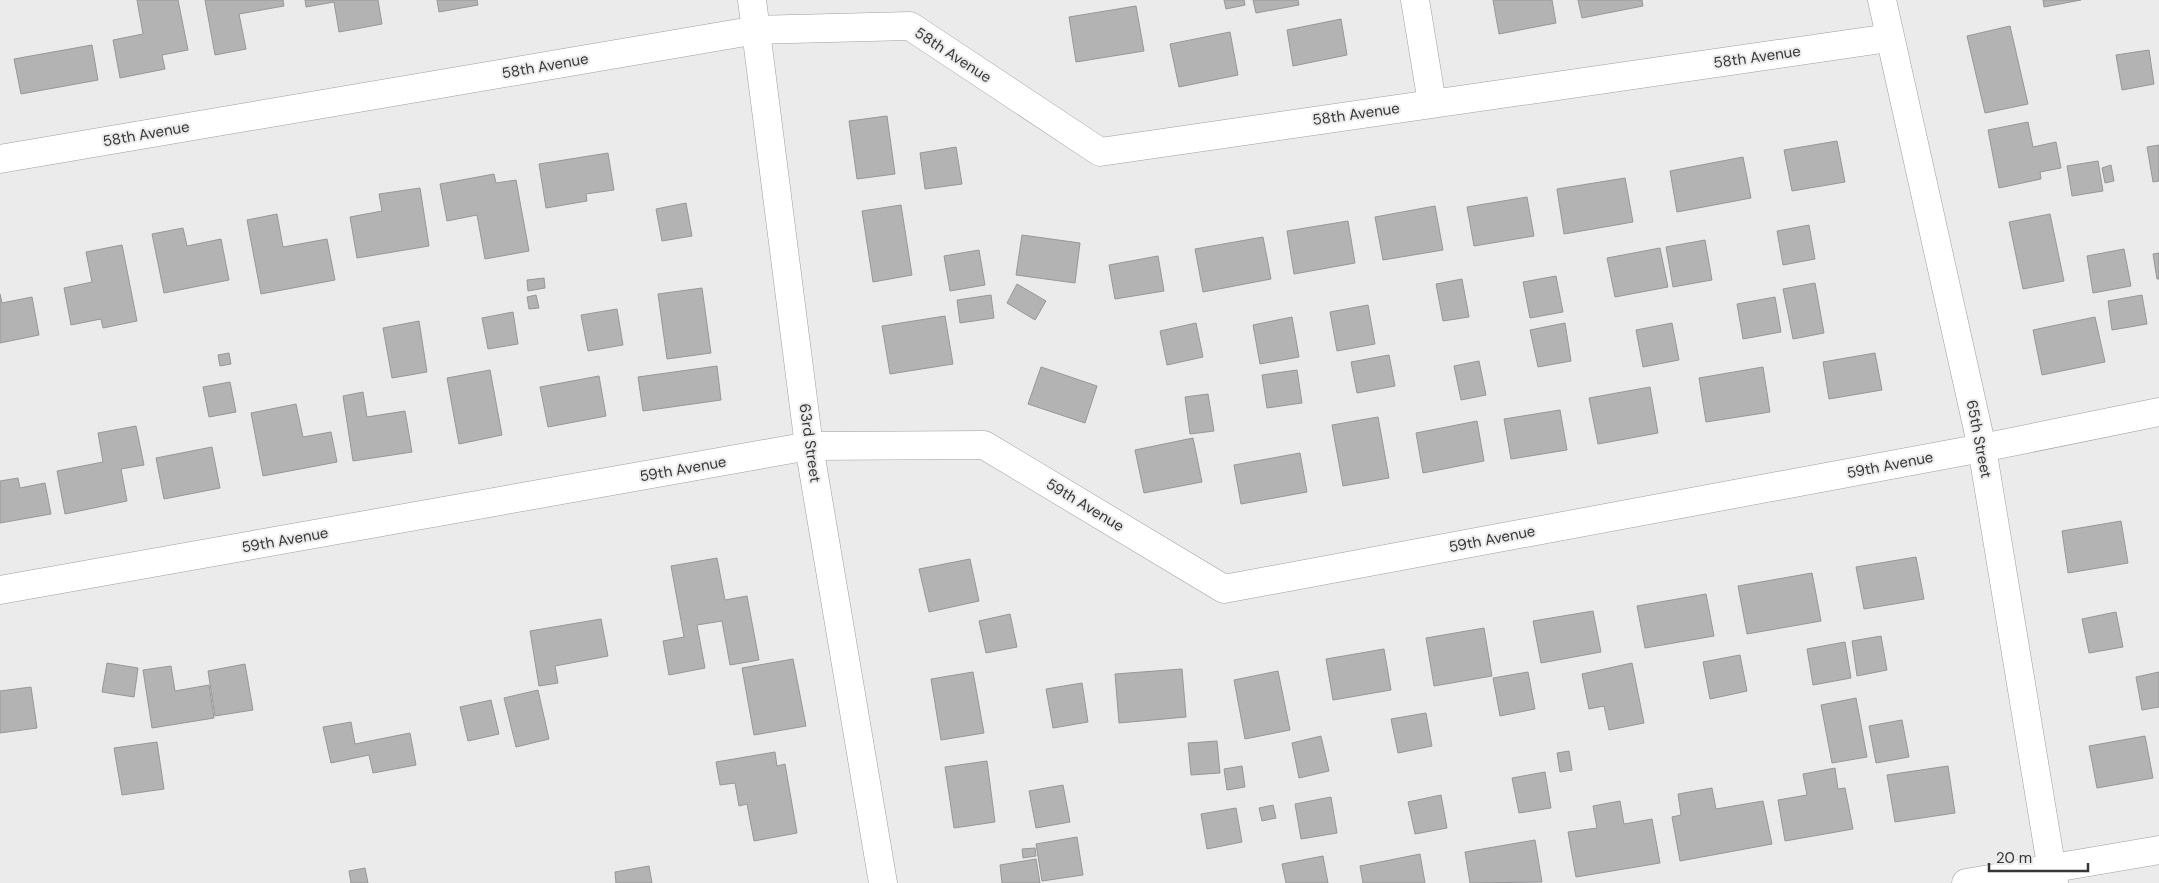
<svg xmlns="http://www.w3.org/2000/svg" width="2159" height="883" font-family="'DM Sans',sans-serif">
<rect width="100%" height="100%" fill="#ebebec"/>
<g fill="#b3b3b4" stroke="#979799">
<polygon points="137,0 178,0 188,50 162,55 165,69 120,78 113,40 143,34"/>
<polygon points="205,0 283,0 284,6 239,14 246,49 215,55"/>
<polygon points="305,0 378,0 382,24 339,32 334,2 306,7"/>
<polygon points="437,0 477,0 478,5 439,12"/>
<polygon points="1224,0 1244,0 1245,5 1226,9"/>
<polygon points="1253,0 1298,0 1299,5 1256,13"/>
<polygon points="1493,0 1552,0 1556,23 1499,34"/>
<polygon points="1578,0 1642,0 1643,6 1582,18"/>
<polygon points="2043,0 2081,0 2044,7"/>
<polygon points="1136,6 1144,51 1076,62 1069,17"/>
<polygon points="1341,19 1347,55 1293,66 1287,30"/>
<polygon points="2010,26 2028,104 1985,113 1967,36"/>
<polygon points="1230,32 1238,75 1179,87 1170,44"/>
<polygon points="92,45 98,80 21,94 14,59"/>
<polygon points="2149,50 2154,84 2122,90 2116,55"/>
<polygon points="887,116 895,174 857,179 849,121"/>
<polygon points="2028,122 2033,147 2056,142 2061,168 2040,172 2041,179 1999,188 1988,130"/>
<polygon points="1837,141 1845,182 1792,191 1784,150"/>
<polygon points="2159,145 2159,181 2153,182 2147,147"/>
<polygon points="956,147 962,184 925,189 920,153"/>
<polygon points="608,153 614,190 586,194 587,201 546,208 539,164"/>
<polygon points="1743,157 1751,198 1677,212 1670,171"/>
<polygon points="2098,161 2103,191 2072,196 2067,166"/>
<polygon points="2111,165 2114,181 2105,183 2102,168"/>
<polygon points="494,174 496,183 516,180 529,251 485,259 477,215 447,221 440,184"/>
<polygon points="1625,178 1633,222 1564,234 1557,189"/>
<polygon points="420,188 429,246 357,258 350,217 382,211 379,194"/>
<polygon points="1527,197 1534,236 1474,246 1467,207"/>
<polygon points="686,203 692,236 662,241 656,209"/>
<polygon points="901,205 912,275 873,282 862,211"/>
<polygon points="1435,206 1443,250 1383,260 1375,217"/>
<polygon points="277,214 283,247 327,239 335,280 261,294 247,220"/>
<polygon points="2050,214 2064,281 2023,289 2009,222"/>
<polygon points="1348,221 1355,263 1294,274 1287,231"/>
<polygon points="1809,225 1815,259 1783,265 1777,231"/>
<polygon points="183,228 187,246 221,239 229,280 164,293 152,234"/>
<polygon points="1022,235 1080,243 1075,283 1016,275"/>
<polygon points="1263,237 1271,279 1203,292 1195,249"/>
<polygon points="1705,240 1712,280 1673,287 1666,247"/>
<polygon points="122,245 137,321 103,328 101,319 71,325 64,288 92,282 86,252"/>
<polygon points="1660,248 1668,287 1615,297 1607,258"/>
<polygon points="2124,249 2131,286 2093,293 2087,256"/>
<polygon points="979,250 985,285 950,291 944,256"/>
<polygon points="2159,253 2159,279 2157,279 2153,254"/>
<polygon points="1158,256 1164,291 1115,299 1109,265"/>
<polygon points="1556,276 1563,312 1530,318 1523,282"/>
<polygon points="544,278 545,288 528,291 527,280"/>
<polygon points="1462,279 1469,317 1443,321 1436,284"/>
<polygon points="1815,283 1824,333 1793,339 1783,289"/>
<polygon points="1017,284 1046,301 1035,320 1007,303"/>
<polygon points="702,288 711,353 667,359 658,294"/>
<polygon points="0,294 2,303 32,297 39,335 0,343"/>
<polygon points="536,295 539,308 529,309 527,297"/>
<polygon points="991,295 994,318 960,323 957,300"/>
<polygon points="2142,295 2147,324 2112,330 2108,301"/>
<polygon points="1775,297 1781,332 1743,339 1737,304"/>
<polygon points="1368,305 1375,344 1337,351 1330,312"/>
<polygon points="617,309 623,345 588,351 581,315"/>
<polygon points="513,312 518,344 488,349 482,318"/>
<polygon points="945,316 953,364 890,374 882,326"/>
<polygon points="1292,317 1299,357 1260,364 1253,325"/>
<polygon points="2095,317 2105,362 2042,375 2033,330"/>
<polygon points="419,321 427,372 392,378 383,328"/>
<polygon points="1196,323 1203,357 1167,365 1160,331"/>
<polygon points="1565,323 1571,361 1538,367 1530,330"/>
<polygon points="1672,323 1679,360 1643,367 1636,330"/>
<polygon points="229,353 231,364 220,366 218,355"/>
<polygon points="1875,353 1882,390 1829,399 1823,362"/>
<polygon points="1389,355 1395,386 1357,393 1351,362"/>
<polygon points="1479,361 1486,395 1461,400 1454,366"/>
<polygon points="717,366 721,400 643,411 638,377"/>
<polygon points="1041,367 1097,386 1085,423 1028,404"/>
<polygon points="1763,367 1770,412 1706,422 1699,378"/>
<polygon points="490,370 502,435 459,444 447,378"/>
<polygon points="1297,370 1302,403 1267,408 1262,375"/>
<polygon points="599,376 606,416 548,427 540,387"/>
<polygon points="230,382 236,412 209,417 203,387"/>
<polygon points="1650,387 1658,433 1598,444 1589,398"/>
<polygon points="363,392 367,417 405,411 412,452 353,461 343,396"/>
<polygon points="1208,394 1214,431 1190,434 1185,397"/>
<polygon points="296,404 303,437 331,432 337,462 263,476 251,413"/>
<polygon points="1560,410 1567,450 1511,459 1504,419"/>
<polygon points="1378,417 1389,478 1343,486 1332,425"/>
<polygon points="1477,421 1484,461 1423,473 1416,433"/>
<polygon points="136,426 144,465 121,469 127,501 65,514 57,471 103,462 98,433"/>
<polygon points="1193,438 1202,482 1144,493 1135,450"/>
<polygon points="212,447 220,488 164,499 156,458"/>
<polygon points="1300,453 1307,492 1241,504 1234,465"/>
<polygon points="18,478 20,488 45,483 51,514 0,523 0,481"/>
<polygon points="2121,521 2128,563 2068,573 2062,531"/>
<polygon points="1916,557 1924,599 1864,609 1856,567"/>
<polygon points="717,558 725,600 747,596 759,660 730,665 722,621 697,625 705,668 669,675 663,641 684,637 671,566"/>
<polygon points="970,559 979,601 929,612 919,569"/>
<polygon points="1812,573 1821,621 1747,634 1738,586"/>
<polygon points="1706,594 1714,636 1645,648 1637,606"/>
<polygon points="1593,611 1601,652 1541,663 1533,621"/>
<polygon points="2116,612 2123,647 2089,653 2082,619"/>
<polygon points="1010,614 1017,647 986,653 979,621"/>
<polygon points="601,619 608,656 555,666 558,683 539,686 530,631"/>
<polygon points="1484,628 1492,676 1434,686 1426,638"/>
<polygon points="1881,636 1887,670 1857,676 1852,641"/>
<polygon points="1845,642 1851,678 1813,685 1807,649"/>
<polygon points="1384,649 1391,690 1333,700 1326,659"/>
<polygon points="1740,655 1747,691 1710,699 1703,662"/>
<polygon points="793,659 806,726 754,735 742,668"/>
<polygon points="107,663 138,668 134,697 102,692"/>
<polygon points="1632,663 1644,723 1609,730 1604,706 1589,709 1582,674"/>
<polygon points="245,664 253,710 215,716 208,671"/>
<polygon points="171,666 175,691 209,685 214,718 152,728 143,670"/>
<polygon points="1182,669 1186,717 1119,723 1115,674"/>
<polygon points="1278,671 1290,730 1245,739 1234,680"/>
<polygon points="973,672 984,733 941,740 931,679"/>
<polygon points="1528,672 1535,709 1500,716 1493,678"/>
<polygon points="2159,672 2159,707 2142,710 2136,677"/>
<polygon points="1082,683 1088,722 1053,728 1046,689"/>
<polygon points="31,687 37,728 0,733 0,691"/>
<polygon points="538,690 549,739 516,747 504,698"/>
<polygon points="1856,698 1867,757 1832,763 1821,705"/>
<polygon points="491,700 499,734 468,741 460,707"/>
<polygon points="1426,713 1432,746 1398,753 1391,719"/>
<polygon points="1902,720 1909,757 1876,763 1869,726"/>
<polygon points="351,722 355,744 410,733 416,765 373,773 369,755 331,763 323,727"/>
<polygon points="1321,736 1329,771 1299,778 1292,743"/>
<polygon points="2145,736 2153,778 2097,788 2089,746"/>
<polygon points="1217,741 1220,773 1191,775 1188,743"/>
<polygon points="157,742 164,789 122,795 114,748"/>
<polygon points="1569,751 1572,770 1560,772 1557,753"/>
<polygon points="775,752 777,766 785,764 797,833 754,841 747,804 739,806 735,783 720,785 716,762"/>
<polygon points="987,761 995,822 954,828 945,767"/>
<polygon points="1242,766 1245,787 1227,790 1224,769"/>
<polygon points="1948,766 1955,813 1895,822 1887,775"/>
<polygon points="1835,768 1838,789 1845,788 1853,829 1785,841 1778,800 1807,795 1803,774"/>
<polygon points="1545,772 1551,808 1519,813 1512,778"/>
<polygon points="1063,785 1070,822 1036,828 1029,791"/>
<polygon points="1712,788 1716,809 1763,801 1772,844 1680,861 1672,817 1681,815 1678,794"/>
<polygon points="1441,795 1447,828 1415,834 1408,802"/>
<polygon points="1331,797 1337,833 1301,839 1295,804"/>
<polygon points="1620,801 1624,824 1652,819 1660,863 1576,877 1568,832 1597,828 1593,806"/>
<polygon points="1273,805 1276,818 1262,821 1259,808"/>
<polygon points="1236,808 1242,842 1207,849 1201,814"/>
<polygon points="1077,837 1083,875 1042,881 1036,844"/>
<polygon points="1535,840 1542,882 1470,883 1465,852"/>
<polygon points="1035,848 1036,856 1023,858 1022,849"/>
<polygon points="1420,854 1425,883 1363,883 1360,866"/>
<polygon points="1323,856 1328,883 1286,883 1282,864"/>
<polygon points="1036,859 1040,883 1002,883 1000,865"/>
<polygon points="649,866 652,883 616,883 615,872"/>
<polygon points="365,868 368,883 351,883 349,871"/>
</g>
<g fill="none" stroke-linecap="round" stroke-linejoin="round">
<g stroke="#9e9e9f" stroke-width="29">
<g id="minor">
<polyline points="752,0 809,446 883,883"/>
<polyline points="1415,0 1432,103"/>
<polyline points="1882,0 1982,448 2054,883"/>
<polyline points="0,159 757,30 910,26 1100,152 1889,38"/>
<polyline points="0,590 809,446 984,445 1224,589 1982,448 2159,412"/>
</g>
</g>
<g stroke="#9e9e9f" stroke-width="29">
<polyline id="tertiary" points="1966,883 2159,850"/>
</g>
<use href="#minor" stroke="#fff" stroke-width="28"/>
<use href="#tertiary" stroke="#fff" stroke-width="28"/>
</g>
<g text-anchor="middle" stroke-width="4" stroke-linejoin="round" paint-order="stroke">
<g font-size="15" fill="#363636" stroke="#ebebec">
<text transform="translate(953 55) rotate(33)" y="5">58th Avenue</text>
<text transform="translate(1757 57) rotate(-8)" y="5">58th Avenue</text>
<text transform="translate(545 66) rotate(-10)" y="5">58th Avenue</text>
<text transform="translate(1356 114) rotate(-8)" y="5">58th Avenue</text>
<text transform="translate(146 134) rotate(-10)" y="5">58th Avenue</text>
<text transform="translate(1979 439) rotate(79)" y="5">65th Street</text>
<text transform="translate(810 443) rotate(82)" y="5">63rd Street</text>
<text transform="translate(1890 465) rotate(-11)" y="5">59th Avenue</text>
<text transform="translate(683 469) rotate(-10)" y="5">59th Avenue</text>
<text transform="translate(1085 505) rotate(31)" y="5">59th Avenue</text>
<text transform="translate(1492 539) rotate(-11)" y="5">59th Avenue</text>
<text transform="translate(285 540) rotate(-10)" y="5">59th Avenue</text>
</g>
</g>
<path d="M1989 863v8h99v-8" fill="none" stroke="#363636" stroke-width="2.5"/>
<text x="1996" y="863" font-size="15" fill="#363636" stroke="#ebebec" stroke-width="4" paint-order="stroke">20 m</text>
</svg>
